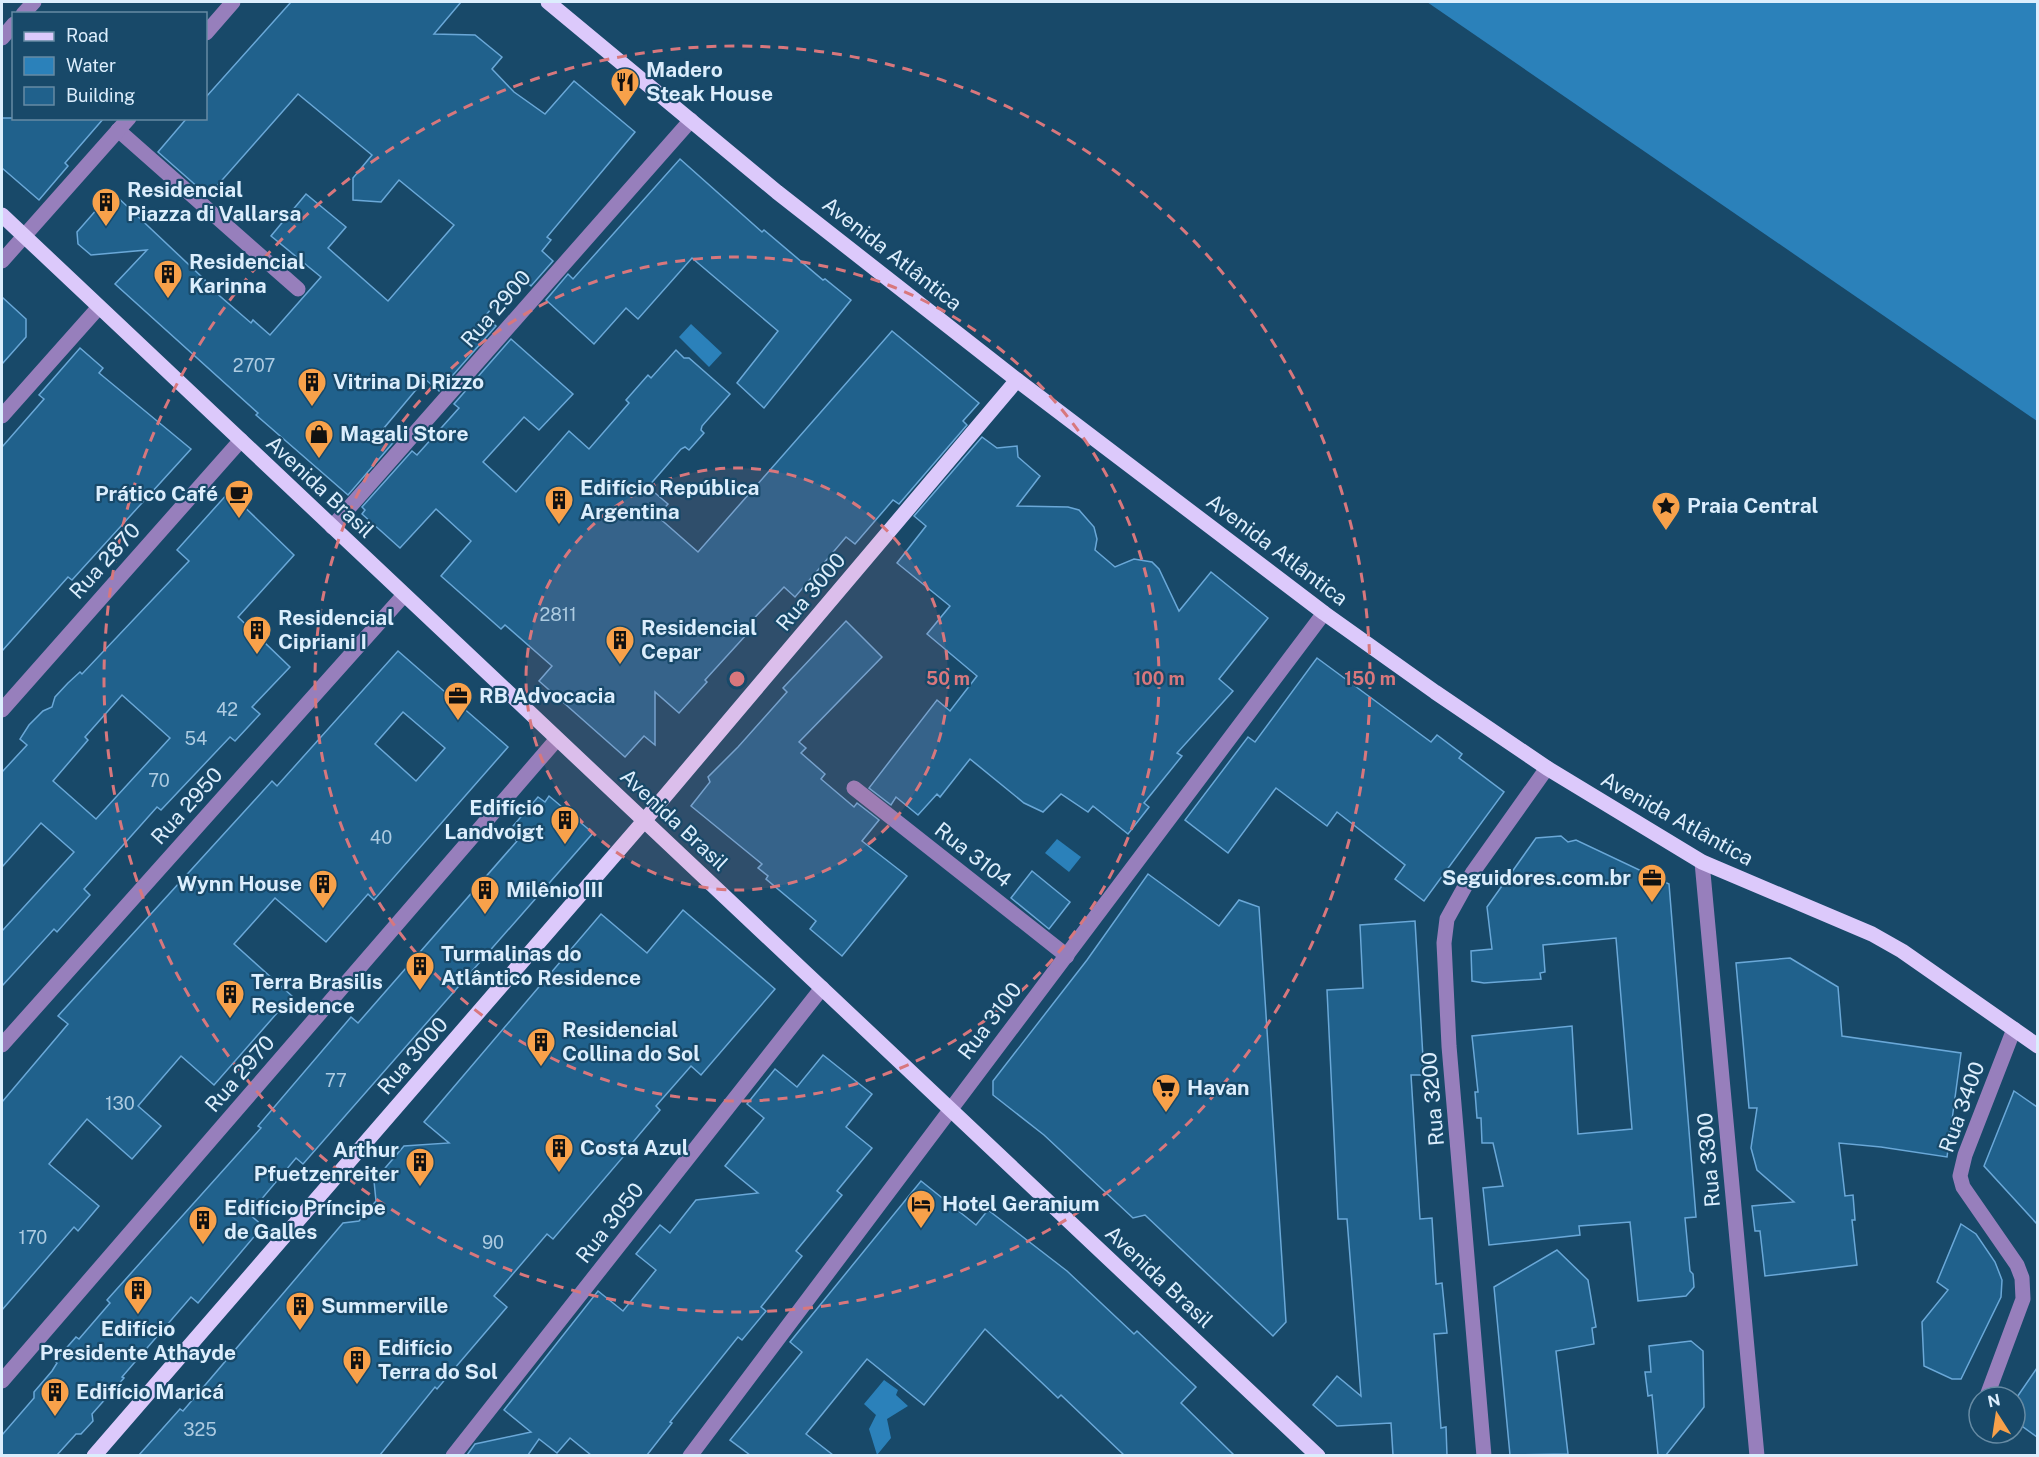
<svg xmlns="http://www.w3.org/2000/svg" width="2039" height="1457" font-family="'Public Sans',sans-serif">
<rect width="100%" height="100%" fill="#184969"/>
<g fill="#2b81ba">
<polygon points="1427,2 2037,2 2037,421"/>
<polygon points="691,324 722,353 709,367 679,337"/>
<polygon points="1057,839 1081,857 1069,872 1045,853"/>
<polygon points="884,1380 898,1390 896,1395 908,1406 887,1419 891,1438 877,1455 869,1429 876,1415 864,1404"/>
</g>
<g fill="#20618c" stroke="#6aa8d8" stroke-width="1.5" fill-rule="evenodd">
<polygon points="291,2 461,2 434,34 475,35 502,57 492,69 514,92 545,114 574,81 635,132 547,237 551,240 542,251 553,261 531,286 520,276 485,316 496,326 439,391 425,379 384,428 397,438 348,495 256,415 258,413 115,284 147,250 91,255 78,244 77,232 112,192 205,280 206,284 251,323 253,320 270,335 321,277 271,236 306,194 346,227 328,248 388,301 454,225 399,180 381,202 353,200 353,178 372,155 298,94 208,196 158,152 187,118 206,118 206,97"/>
<polygon points="2,118 104,118 65,163 68,166 39,200 2,168"/>
<polygon points="680,159 762,232 764,230 823,280 825,279 851,300 764,408 737,383 778,331 692,258 638,319 626,308 594,344 546,300 568,274 573,279"/>
<polygon points="2,297 26,319 26,337 2,364"/>
<polygon points="892,331 979,403 963,421 967,425 899,504 893,500 855,544 846,537 795,597 784,587 742,631 746,635 705,680 707,682 679,713 655,692 655,745 644,736 625,757 539,681 552,666 505,625 501,629 441,576 471,541 436,509 400,548 362,514 365,510 362,507 412,451 417,455 459,408 454,404 511,339 573,394 539,430 524,417 483,462 516,492 569,431 589,449 629,403 626,400 648,375 651,378 676,350 684,358 689,358 730,394 702,426 701,430 704,433 689,450 685,447 681,449 648,487 668,504 657,516 698,552"/>
<polygon points="80,348 103,368 99,373 191,449 72,580 68,577 2,651 2,447 44,399 39,395"/>
<polygon points="982,437 997,448 1017,446 1018,457 1040,476 1017,506 1068,507 1079,510 1094,527 1097,539 1095,550 1115,567 1134,559 1152,562 1159,569 1179,611 1211,572 1268,618 1219,679 1233,691 1177,753 1182,756 1144,803 1149,807 1128,834 1093,806 1088,812 1061,794 1043,812 1024,803 970,759 940,797 937,794 918,815 896,797 891,805 869,788 937,700 950,711 977,676 927,634 950,606 897,563 926,526 914,516"/>
<path d="M 229,492 L 294,555 L 238,617 L 290,667 L 252,707 L 260,714 L 235,741 L 230,737 L 161,810 L 157,807 L 84,889 L 90,895 L 57,932 L 54,929 L 2,986 L 2,931 L 74,852 L 41,823 L 2,867 L 2,772 L 27,745 L 20,739 L 29,725 L 43,711 L 52,707 L 55,697 L 68,683 L 80,672 L 82,674 L 189,561 L 177,550 ZM 122,695 L 170,738 L 96,819 L 53,781 L 88,740 L 85,737 Z"/>
<polygon points="846,621 882,657 799,742 806,748 801,753 825,774 821,779 854,807 857,803 879,820 862,841 907,876 842,956 810,929 816,921 766,879 768,876 758,868 762,864 691,806 710,782 708,777 738,747 787,692 783,688"/>
<path d="M 398,651 L 508,747 L 374,900 L 368,894 L 326,942 L 275,898 L 234,944 L 292,996 L 214,1085 L 181,1056 L 138,1106 L 161,1126 L 132,1159 L 87,1119 L 49,1164 L 99,1206 L 78,1231 L 74,1227 L 2,1310 L 2,1102 L 68,1024 L 58,1016 L 272,781 L 277,786 ZM 403,712 L 445,748 L 416,781 L 375,744 Z"/>
<polygon points="1317,658 1431,742 1437,735 1462,754 1459,758 1504,792 1424,901 1395,879 1405,865 1337,812 1327,826 1276,788 1228,853 1185,820 1248,737 1255,742"/>
<polygon points="549,796 593,833 303,1164 296,1158 249,1214 263,1226 198,1303 191,1297 122,1377 124,1378 92,1414 93,1421 81,1434 76,1434 57,1455 2,1455 2,1435 34,1398 34,1392 52,1371 57,1363 55,1361 76,1337 79,1339 110,1303 107,1300 261,1128 258,1126 351,1017 358,1023 517,841 507,833 538,797 545,802"/>
<polygon points="1561,836 1568,842 1576,840 1669,884 1696,1217 1685,1218 1690,1271 1693,1274 1694,1287 1686,1296 1638,1301 1630,1222 1579,1226 1580,1235 1489,1245 1483,1188 1503,1186 1493,1143 1482,1143 1481,1118 1477,1118 1475,1092 1478,1092 1472,1036 1572,1026 1578,1134 1632,1129 1616,938 1543,945 1545,972 1540,973 1541,979 1484,983 1472,981 1471,951 1492,949 1487,907 1536,838"/>
<polygon points="1032,871 1070,902 1049,929 1011,898"/>
<polygon points="1148,874 1219,926 1239,900 1259,907 1286,1322 1273,1336 1145,1215 1133,1218 1044,1135 993,1095 993,1081 1087,960"/>
<polygon points="683,910 775,989 701,1075 691,1066 656,1106 660,1110 622,1155 623,1157 553,1239 547,1234 494,1296 507,1307 437,1389 435,1387 380,1455 139,1455 180,1409 183,1411 343,1223 359,1221 376,1201 374,1181 404,1146 449,1143 424,1122 601,914 647,953"/>
<polygon points="1415,921 1424,1075 1411,1075 1420,1219 1432,1218 1436,1284 1442,1283 1447,1333 1434,1334 1441,1428 1446,1427 1447,1455 1393,1455 1391,1423 1337,1426 1313,1405 1337,1376 1361,1396 1347,1219 1338,1219 1327,990 1363,988 1360,925"/>
<polygon points="1790,958 1838,987 1842,1036 1961,1053 1947,1157 1881,1147 1839,1143 1845,1196 1853,1195 1855,1220 1852,1220 1857,1265 1765,1276 1760,1231 1755,1231 1752,1206 1794,1202 1757,1170 1751,1148 1757,1108 1749,1108 1736,963"/>
<polygon points="823,1055 872,1094 846,1127 872,1148 837,1191 842,1195 796,1251 802,1256 761,1307 766,1311 742,1340 738,1337 670,1422 672,1423 647,1455 591,1455 570,1438 557,1453 539,1439 528,1455 467,1455 475,1444 531,1432 504,1410 598,1291 623,1311 656,1270 636,1254 660,1225 670,1233 696,1200 758,1193 725,1166 764,1118 747,1104 775,1069 797,1087"/>
<polygon points="2014,1091 2037,1107 2037,1224 1984,1166"/>
<polygon points="921,1181 976,1225 988,1210 1067,1271 1134,1334 1137,1331 1196,1387 1181,1403 1234,1455 1124,1455 1061,1395 1058,1398 985,1329 924,1405 867,1359 806,1434 833,1455 750,1455 730,1440 802,1352 790,1342"/>
<polygon points="1961,1224 1976,1234 1995,1262 2002,1280 2001,1297 1961,1379 1952,1379 1924,1366 1922,1322 1948,1290 1937,1282"/>
<polygon points="1557,1250 1588,1280 1596,1327 1592,1328 1594,1344 1556,1351 1568,1454 1510,1455 1494,1287"/>
<polygon points="1691,1341 1703,1351 1704,1407 1666,1455 1658,1455 1652,1395 1648,1396 1645,1372 1651,1372 1649,1346"/>
<polygon points="2037,1368 2037,1437 2015,1421 2015,1400"/>
</g>
<g fill="none" stroke-linecap="round" stroke-linejoin="round">
<g stroke="#977fbc" stroke-width="15">
<polyline points="23,14 34,2"/>
<polyline points="206,33 233,2"/>
<polyline points="2,38 14,24"/>
<polyline points="118,130 298,289"/>
<polyline points="2,261 129,118"/>
<polyline points="2,416 99,307"/>
<polyline points="332,527 691,120"/>
<polyline points="2,710 241,440"/>
<polyline points="854,788 1067,956"/>
<polyline points="1702,862 1757,1456"/>
<polyline points="2,1045 404,595"/>
<polyline points="2,1381 557,739"/>
<polyline points="1988,1393 2023,1299 2022,1278 2017,1265 1963,1187 1960,1176 1965,1155 2014,1029"/>
<polyline points="453,1456 822,988"/>
<polyline points="690,1456 1324,613"/>
<polyline points="1484,1456 1449,1046 1444,943 1447,919 1473,872 1547,768"/>
</g>
<g stroke="#dcc9fb" stroke-width="15">
<polyline points="548,2 777,192 1017,380 1324,613 1435,692 1547,768 1702,862 1872,934 1902,951 2038,1046"/>
<polyline points="2,215 1318,1456"/>
<polyline points="94,1456 644,821 1017,380"/>
</g>
</g>
<circle cx="737" cy="679" r="211" fill="#d8777d" fill-opacity=".12"/>
<g fill="none" stroke="#d8777d" stroke-width="3" stroke-dasharray="10 8">
<circle cx="737" cy="679" r="211"/>
<circle cx="737" cy="679" r="422"/>
<circle cx="737" cy="679" r="633"/>
</g>
<defs>
<g id="restaurant-pin" transform="scale(1.5)"><path d="M0 17L-7.5 6A9.5 9.5 0 1 1 7.5 6Z" fill="#f8a14a" stroke="#184969"/><path d="M-5-6h1v4h1v-4h1v4h1v-4h1v5L-1.5 .5V6h-2V.5L-5-1ZM5-6V6H3V1.5H1.5Q1.5-4 5-6Z" fill="#111"/></g>
<g id="building-pin" transform="scale(1.5)"><path d="M0 17L-7.5 6A9.5 9.5 0 1 1 7.5 6Z" fill="#f8a14a" stroke="#184969"/><path d="M-4-6H4V6H1V3H-1V6H-4ZM-2.5-4.3h1.7v1.8h-1.7ZM.8-4.3h1.7v1.8H.8ZM-2.5-1h1.7V.8h-1.7ZM.8-1h1.7V.8H.8Z" fill="#111"/></g>
<g id="shop-pin" transform="scale(1.5)"><path d="M0 17L-7.5 6A9.5 9.5 0 1 1 7.5 6Z" fill="#f8a14a" stroke="#184969"/><path d="M-5-2.5h2.3a2.7 3.5 0 0 1 5.4 0H5L5.5 6h-11ZM-1.5-2.5h3a1.5 2.3 0 0 0-3 0Z" fill="#111"/></g>
<g id="cafe-pin" transform="scale(1.5)"><path d="M0 17L-7.5 6A9.5 9.5 0 1 1 7.5 6Z" fill="#f8a14a" stroke="#184969"/><path d="M-5.5-4.5H6V0H3Q3 3.5 0 3.5H-2.5Q-5.5 3.5-5.5 0ZM3-3.2v2h1.7v-2ZM-6 4.5H4V6H-6Z" fill="#111"/></g>
<g id="sight-pin" transform="scale(1.5)"><path d="M0 17L-7.5 6A9.5 9.5 0 1 1 7.5 6Z" fill="#f8a14a" stroke="#184969"/><path d="M0-6L1.8-2.2L6-1.7L2.9 1.2L3.7 5.4L0 3.3L-3.7 5.4L-2.9 1.2L-6-1.7L-1.8-2.2Z" fill="#111"/></g>
<g id="office-pin" transform="scale(1.5)"><path d="M0 17L-7.5 6A9.5 9.5 0 1 1 7.5 6Z" fill="#f8a14a" stroke="#184969"/><path d="M-6-3h4V-5.5h4V-3h4V5H-6ZM-1-4.5V-3h2v-1.5ZM-6 0V1H6V0Z" fill="#111"/></g>
<g id="supermarket-pin" transform="scale(1.5)"><path d="M0 17L-7.5 6A9.5 9.5 0 1 1 7.5 6Z" fill="#f8a14a" stroke="#184969"/><path d="M-6-5.5h2.5l.6 2H6L4.5 2H-2.5L-4.4-4H-6ZM-1.5 3.2a1.3 1.3 0 1 0 .1 0ZM3 3.2a1.3 1.3 0 1 0 .1 0Z" fill="#111"/></g>
<g id="hotel-pin" transform="scale(1.5)"><path d="M0 17L-7.5 6A9.5 9.5 0 1 1 7.5 6Z" fill="#f8a14a" stroke="#184969"/><path d="M-6-4.5h1.5V1H6V5H4.5V3h-9V5H-6ZM-4 0a1.8 1.8 0 1 1 3.6 0ZM.5 0V-2.5h3Q6-2.5 6 0Z" fill="#111"/></g>
</defs>
<g fill-rule="evenodd">
<use href="#restaurant-pin" x="625" y="82"/>
<use href="#building-pin" x="106" y="202"/>
<use href="#building-pin" x="168" y="274"/>
<use href="#building-pin" x="312" y="382"/>
<use href="#shop-pin" x="319" y="434"/>
<use href="#cafe-pin" x="239" y="494"/>
<use href="#building-pin" x="559" y="500"/>
<use href="#sight-pin" x="1666" y="506"/>
<use href="#building-pin" x="257" y="630"/>
<use href="#building-pin" x="620" y="640"/>
<use href="#office-pin" x="458" y="696"/>
<use href="#building-pin" x="565" y="820"/>
<use href="#office-pin" x="1652" y="878"/>
<use href="#building-pin" x="323" y="884"/>
<use href="#building-pin" x="485" y="890"/>
<use href="#building-pin" x="420" y="966"/>
<use href="#building-pin" x="230" y="994"/>
<use href="#building-pin" x="541" y="1042"/>
<use href="#supermarket-pin" x="1166" y="1088"/>
<use href="#building-pin" x="559" y="1148"/>
<use href="#building-pin" x="420" y="1162"/>
<use href="#hotel-pin" x="921" y="1204"/>
<use href="#building-pin" x="203" y="1220"/>
<use href="#building-pin" x="138" y="1290"/>
<use href="#building-pin" x="300" y="1306"/>
<use href="#building-pin" x="357" y="1360"/>
<use href="#building-pin" x="55" y="1392"/>
</g>
<g text-anchor="middle" stroke-width="4.5" stroke-linejoin="round" paint-order="stroke">
<g font-size="18" fill="#adcbe1">
<text x="254" y="372">2707</text>
<text x="558" y="621">2811</text>
<text x="227" y="716">42</text>
<text x="196" y="745">54</text>
<text x="159" y="787">70</text>
<text x="381" y="844">40</text>
<text x="336" y="1087">77</text>
<text x="120" y="1110">130</text>
<text x="33" y="1244">170</text>
<text x="493" y="1249">90</text>
<text x="200" y="1436">325</text>
</g>
<g font-size="21" font-weight="bold" fill="#dceefd" stroke="#184969" text-anchor="start">
<text x="646" y="77">Madero<tspan x="646" dy="24">Steak House</tspan></text>
<text x="127" y="197">Residencial<tspan x="127" dy="24">Piazza di Vallarsa</tspan></text>
<text x="189" y="269">Residencial<tspan x="189" dy="24">Karinna</tspan></text>
<text x="333" y="389">Vitrina Di Rizzo</text>
<text x="340" y="441">Magali Store</text>
<text x="580" y="495">Edifício República<tspan x="580" dy="24">Argentina</tspan></text>
<text x="218" y="501" text-anchor="end">Prático Café</text>
<text x="1687" y="513">Praia Central</text>
<text x="278" y="625">Residencial<tspan x="278" dy="24">Cipriani I</tspan></text>
<text x="641" y="635">Residencial<tspan x="641" dy="24">Cepar</tspan></text>
<text x="479" y="703">RB Advocacia</text>
<text x="544" y="815" text-anchor="end">Edifício<tspan x="544" dy="24">Landvoigt</tspan></text>
<text x="1631" y="885" text-anchor="end">Seguidores.com.br</text>
<text x="302" y="891" text-anchor="end">Wynn House</text>
<text x="506" y="897">Milênio III</text>
<text x="441" y="961">Turmalinas do<tspan x="441" dy="24">Atlântico Residence</tspan></text>
<text x="251" y="989">Terra Brasilis<tspan x="251" dy="24">Residence</tspan></text>
<text x="562" y="1037">Residencial<tspan x="562" dy="24">Collina do Sol</tspan></text>
<text x="1187" y="1095">Havan</text>
<text x="580" y="1155">Costa Azul</text>
<text x="399" y="1157" text-anchor="end">Arthur<tspan x="399" dy="24">Pfuetzenreiter</tspan></text>
<text x="942" y="1211">Hotel Geranium</text>
<text x="224" y="1215">Edifício Príncipe<tspan x="224" dy="24">de Galles</tspan></text>
<text x="321" y="1313">Summerville</text>
<text x="138" y="1336" text-anchor="middle">Edifício<tspan x="138" dy="24">Presidente Athayde</tspan></text>
<text x="378" y="1355">Edifício<tspan x="378" dy="24">Terra do Sol</tspan></text>
<text x="76" y="1399">Edifício Maricá</text>
</g>
<g font-size="21" fill="#dceefd" stroke="#184969">
<text transform="translate(892 254) rotate(38)" y="7">Avenida Atlântica</text>
<text transform="translate(496 309) rotate(-49)" y="7">Rua 2900</text>
<text transform="translate(320 487) rotate(43)" y="7">Avenida Brasil</text>
<text transform="translate(1277 550) rotate(37)" y="7">Avenida Atlântica</text>
<text transform="translate(105 561) rotate(-48)" y="7">Rua 2870</text>
<text transform="translate(811 592) rotate(-50)" y="7">Rua 3000</text>
<text transform="translate(187 806) rotate(-48)" y="7">Rua 2950</text>
<text transform="translate(1677 819) rotate(29)" y="7">Avenida Atlântica</text>
<text transform="translate(674 820) rotate(43)" y="7">Avenida Brasil</text>
<text transform="translate(973 855) rotate(38)" y="7">Rua 3104</text>
<text transform="translate(990 1021) rotate(-53)" y="7">Rua 3100</text>
<text transform="translate(413 1056) rotate(-49)" y="7">Rua 3000</text>
<text transform="translate(240 1074) rotate(-49)" y="7">Rua 2970</text>
<text transform="translate(1433 1099) rotate(-95)" y="7">Rua 3200</text>
<text transform="translate(1962 1107) rotate(-70)" y="7">Rua 3400</text>
<text transform="translate(1709 1160) rotate(-95)" y="7">Rua 3300</text>
<text transform="translate(610 1223) rotate(-52)" y="7">Rua 3050</text>
<text transform="translate(1159 1277) rotate(43)" y="7">Avenida Brasil</text>
</g>
</g>
<circle cx="737" cy="679" r="9" fill="#d8777d" stroke="#184969" stroke-width="3"/>
<g font-size="18" text-anchor="middle" font-weight="bold" fill="#d8777d" stroke="#184969" stroke-width="4.5" stroke-linejoin="round" paint-order="stroke">
<text x="948" y="685">50 m</text>
<text x="1159" y="685">100 m</text>
<text x="1370" y="685">150 m</text>
</g>
<rect width="2039" height="1457" fill="none" stroke="#dceefd" stroke-width="6"/>
<rect x="12" y="12" width="195" height="108" fill="#184969" stroke="#668ba4" stroke-width="1.5"/>
<rect x="24" y="32" width="30" height="9" fill="#dcc9fb" stroke="#668ba4" stroke-width="1.5"/>
<text x="66" y="42" font-size="18" fill="#dceefd">Road</text>
<rect x="24" y="57" width="30" height="18" fill="#2b81ba" stroke="#668ba4" stroke-width="1.5"/>
<text x="66" y="72" font-size="18" fill="#dceefd">Water</text>
<rect x="24" y="87" width="30" height="18" fill="#20618c" stroke="#668ba4" stroke-width="1.5"/>
<text x="66" y="102" font-size="18" fill="#dceefd">Building</text>
<g transform="translate(1997 1415) rotate(348)"><circle r="28" fill="#184969" stroke="#668ba4" stroke-width="1.5"/>
<path d="M0-4.5L10 22L0 15L-10 22Z" fill="#f8a14a"/>
<text y="-9" font-size="16" font-weight="bold" text-anchor="middle" fill="#dceefd">N</text>
</g>
</svg>
